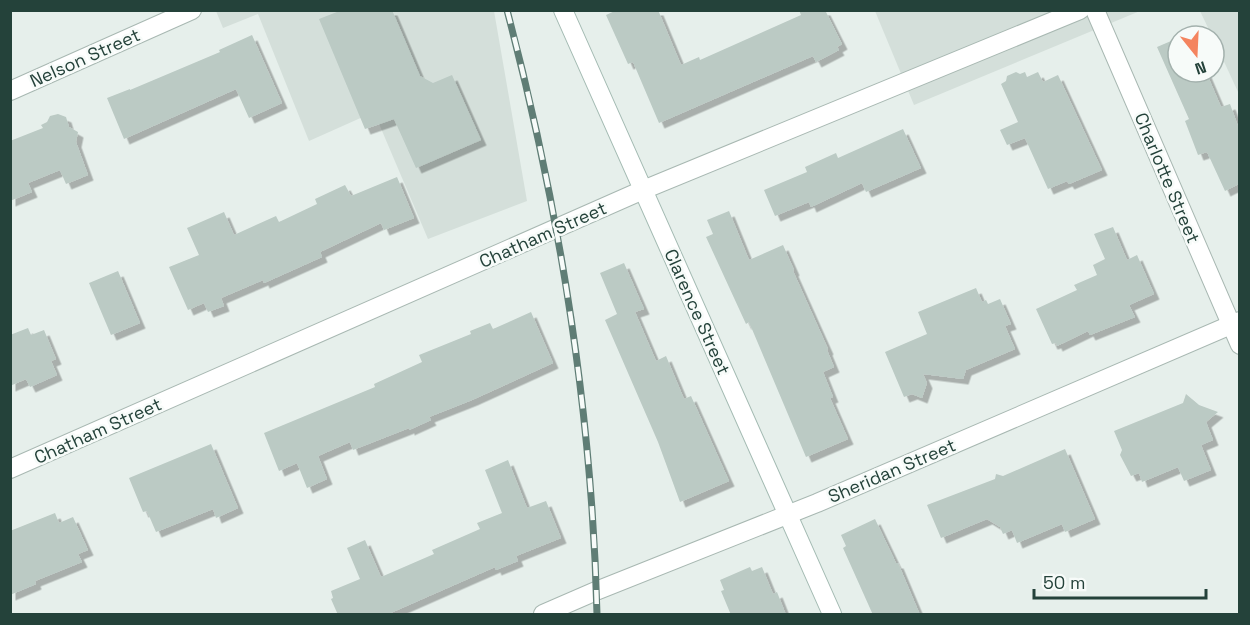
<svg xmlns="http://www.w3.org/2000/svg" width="1250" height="625" font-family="'Space Grotesk',sans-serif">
<defs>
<filter id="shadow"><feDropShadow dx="5.5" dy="5.5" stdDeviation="0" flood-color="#0004"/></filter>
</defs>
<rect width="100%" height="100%" fill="#e6efeb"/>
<g fill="#d4dfda">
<polygon points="216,11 494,11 527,201 428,239 374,112 309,141 258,14 223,28"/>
<polygon points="875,11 1140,11 914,105"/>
<polygon points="1200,11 1239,11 1239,94 1214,40 1214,36 1212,36"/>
</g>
<g fill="#bbcac4" filter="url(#shadow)">
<polygon points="342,10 392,10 420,76 433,83 452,75 481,140 416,168 394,119 365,129 319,19"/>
<polygon points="617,10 658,10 681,65 699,57 700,60 801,15 799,10 825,10 842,44 837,47 839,50 816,62 813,56 659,123 633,62 628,64 606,15"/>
<polygon points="252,35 282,103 249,118 236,89 124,139 107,98 130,89 130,90 220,52 219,50"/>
<polygon points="1178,38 1178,72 1206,72 1221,107 1230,104 1239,129 1239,184 1225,191 1207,152 1198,155 1185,121 1189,119 1157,47"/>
<polygon points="1016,72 1020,74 1025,72 1027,77 1038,72 1043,82 1058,75 1102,170 1069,184 1067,181 1048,189 1025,138 1007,145 1000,130 1018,122 1001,84 1006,81 1007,76"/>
<polygon points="58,114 66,117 69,127 78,132 76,142 88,175 66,184 60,170 28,183 32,192 10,201 10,141 43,128 41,125 47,122 50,116"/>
<polygon points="903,129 921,168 866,192 862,183 811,207 809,202 775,216 764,190 807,172 805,167 836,153 838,158"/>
<polygon points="397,177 414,218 384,230 381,223 320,252 322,257 264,283 263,280 221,298 224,306 208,312 204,303 188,310 169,267 199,255 187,228 224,212 234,235 276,216 279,222 317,204 315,199 345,185 351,196"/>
<polygon points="729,211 749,260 783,245 794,270 793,271 828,349 827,350 834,367 823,372 833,397 830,398 848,439 806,457 749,322 746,324 706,237 713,234 707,220"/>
<polygon points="1113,227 1127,260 1137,255 1154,294 1129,305 1135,317 1090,335 1088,331 1057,346 1056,343 1052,344 1036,309 1077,290 1074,285 1097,275 1093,265 1105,259 1094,234"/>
<polygon points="624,263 644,309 635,312 656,361 666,356 684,399 691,396 729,481 680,502 658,442 605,320 617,314 600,273"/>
<polygon points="118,271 140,323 111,335 89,283"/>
<polygon points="976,288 982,302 986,300 988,304 1000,299 1011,324 1005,326 1015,349 966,370 963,379 923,374 927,383 922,398 912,394 904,397 885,352 927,334 918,312"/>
<polygon points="531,312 553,363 472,400 429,417 431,420 409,430 409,428 353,450 350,442 318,456 327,479 307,488 297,463 279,471 264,433 375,387 374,384 422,362 419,355 471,334 470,331 490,323 493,329"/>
<polygon points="28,328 31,335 44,330 56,359 51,361 57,375 30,387 26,379 10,386 10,335"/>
<polygon points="1186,394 1199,405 1218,412 1206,422 1213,440 1201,445 1211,470 1184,481 1178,467 1142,482 1139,473 1131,476 1120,455 1122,450 1114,431 1183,403"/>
<polygon points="211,444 238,508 216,518 213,509 156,532 147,511 143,512 129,478"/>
<polygon points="1065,449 1095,519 1065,532 1062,524 1017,543 1012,530 1003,534 1000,527 987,519 941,538 927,505 995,479 996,474 1003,476"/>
<polygon points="508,460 527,508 546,501 561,538 516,556 518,561 496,570 495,567 386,615 338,615 331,599 333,598 331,591 360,579 347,548 365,540 381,577 434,554 432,550 480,529 477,523 502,513 485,470"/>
<polygon points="55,513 59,523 73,517 88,550 78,554 82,562 35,581 36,584 10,595 10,531"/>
<polygon points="875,519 896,563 898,563 920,615 873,615 843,548 846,546 841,535"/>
<polygon points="750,567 752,571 762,567 773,594 777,592 786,615 731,615 721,591 724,590 720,580"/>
</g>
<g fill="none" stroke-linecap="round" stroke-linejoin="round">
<g stroke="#a8b8b2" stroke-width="20">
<g id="street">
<polyline points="1095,10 1240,345"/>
<polyline points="10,91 192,10"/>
<polyline points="10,469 643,190 1080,10"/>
<polyline points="543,614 596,591 817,503 1240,321"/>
</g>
</g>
<g stroke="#a4bbb3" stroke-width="20">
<polyline id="secondary" points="563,10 832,614"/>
</g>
<use href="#street" stroke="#fff" stroke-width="18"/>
<use href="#secondary" stroke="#fff" stroke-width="18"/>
<g stroke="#5f7d75" stroke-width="7">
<path id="rail" d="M 507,10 C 559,207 592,411 597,614"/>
</g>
<use href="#rail" stroke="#f7fbf9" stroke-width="4.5" stroke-dasharray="14" stroke-linecap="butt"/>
</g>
<g text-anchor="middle" stroke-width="5" stroke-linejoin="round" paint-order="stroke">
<g font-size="18" fill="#24423a" stroke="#f7fbf9">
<text transform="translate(85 58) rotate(-24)" y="6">Nelson Street</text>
<text transform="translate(1167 178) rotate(67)" y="6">Charlotte Street</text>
<text transform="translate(543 235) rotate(-24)" y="6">Chatham Street</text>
<text transform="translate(697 312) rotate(66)" y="6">Clarence Street</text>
<text transform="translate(98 431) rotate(-24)" y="6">Chatham Street</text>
<text transform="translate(892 471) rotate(-23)" y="6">Sheridan Street</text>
</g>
</g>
<rect width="1250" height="625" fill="none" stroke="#24423a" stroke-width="24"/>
<g transform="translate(1196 54) rotate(162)"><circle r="28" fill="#f7fbf9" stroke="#a3b1ad" stroke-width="1.5"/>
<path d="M0-4.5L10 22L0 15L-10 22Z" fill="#f4845f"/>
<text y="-9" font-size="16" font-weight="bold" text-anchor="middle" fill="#24423a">N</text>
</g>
<path d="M1034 589v9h172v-9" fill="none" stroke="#24423a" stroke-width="3"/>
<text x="1043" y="589" font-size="18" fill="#24423a" stroke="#f7fbf9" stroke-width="4.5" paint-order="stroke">50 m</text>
</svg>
